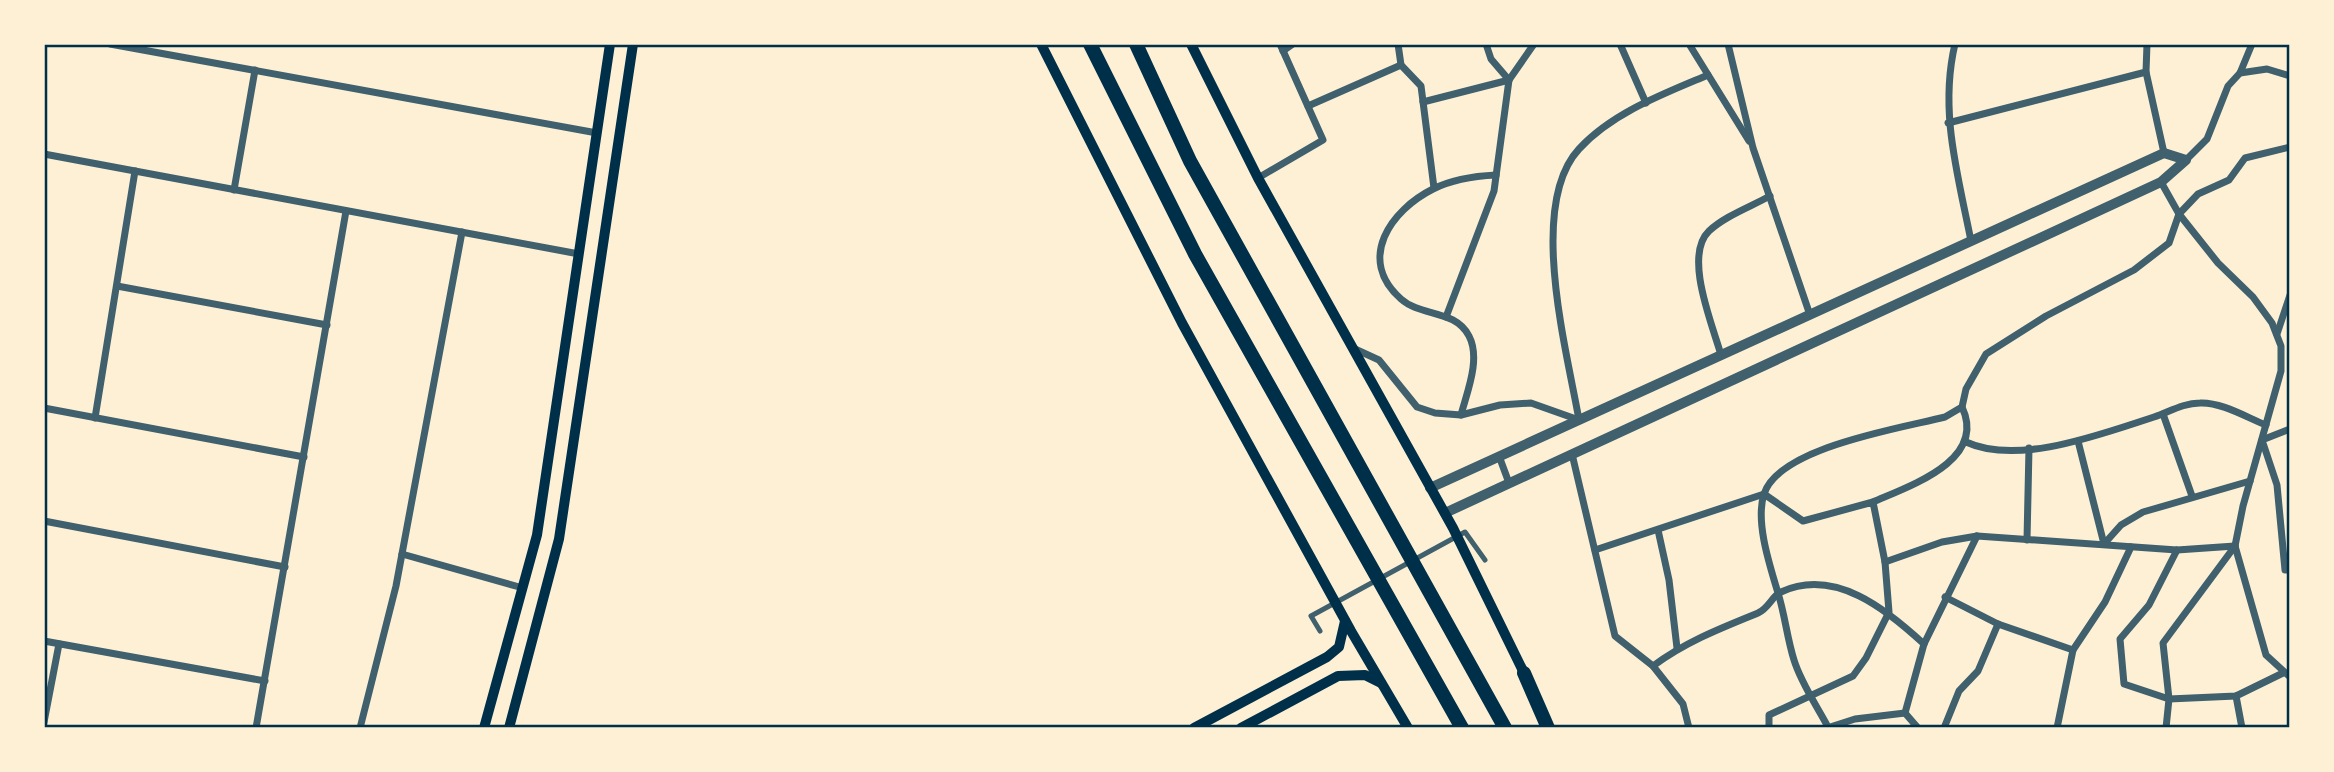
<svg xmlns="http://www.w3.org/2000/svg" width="2334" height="772" font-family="'Sofia Sans Condensed',sans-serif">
<rect width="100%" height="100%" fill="#fdf0d5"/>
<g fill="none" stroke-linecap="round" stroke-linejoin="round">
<polyline stroke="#3f606c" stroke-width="5" points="1320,631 1311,616 1465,532 1485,560"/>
<g stroke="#3f606c" stroke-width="7">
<polyline points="110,44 597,133"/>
<polyline points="1398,44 1401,65 1421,86 1434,188"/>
<polyline points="1620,44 1646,103"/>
<polyline points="1689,44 1749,141"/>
<polyline points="1728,44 1753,148 1810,315"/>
<path d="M 1955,44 C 1939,111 1958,175 1971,241"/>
<polyline points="2147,44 2146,72 2164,153"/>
<polyline points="1283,51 1293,44"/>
<polyline points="2240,73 2252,44"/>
<polyline points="1423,102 1509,80 1491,59 1486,44"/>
<polyline points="1308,106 1401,65"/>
<polyline points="1948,123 2146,72"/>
<polyline points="2290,147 2245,158 2229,180 2198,194 2179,214 2218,263 2253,297 2272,323 2281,346 2281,371 2243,506 2235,546 2266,655 2290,677"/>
<polyline points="44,154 579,254"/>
<polyline points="2186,160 2207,139 2228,86 2240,73 2267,69 2290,76"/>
<polyline points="1258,178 1323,140 1280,44"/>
<polyline points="234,190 255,70"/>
<polyline points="117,286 327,325"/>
<polyline points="1446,317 1494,191 1509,80 1534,44"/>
<polyline points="2277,334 2290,295"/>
<polyline points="1355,349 1379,360 1417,407 1435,413 1461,415 1500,405 1531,403 1579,420"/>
<path d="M 1721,355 C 1713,326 1683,256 1709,231 C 1725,216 1750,207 1770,196"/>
<polyline points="44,408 304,457"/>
<polyline points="2163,414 2192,496"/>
<path d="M 1461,415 C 1467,392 1481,359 1469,336 C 1455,309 1421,317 1401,299 C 1356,259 1391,210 1433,189 C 1453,179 1475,176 1496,175"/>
<polyline points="95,418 135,171"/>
<path d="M 1579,420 C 1567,351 1527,205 1579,149 C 1612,113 1663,94 1708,75"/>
<polyline points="2290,429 2262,440 2277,485 2285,570 2290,570"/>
<polyline points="2078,441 2104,544"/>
<path d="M 1966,442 C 2018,466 2101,434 2154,417 C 2169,412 2183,403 2200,403 C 2221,402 2246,417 2266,425"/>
<polyline points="1572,454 1615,636 1653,666 1683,704 1689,728"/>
<polyline points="1499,456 1509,483"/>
<path d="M 1873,502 C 1912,485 1987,460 1962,407"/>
<polyline points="44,521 285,567"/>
<polyline points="1658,530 1669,580 1677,648"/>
<polyline points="2027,540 2029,448"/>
<polyline points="2104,544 2121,525 2143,512 2250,481"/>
<polyline points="1595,550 1764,494 1803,521 1873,502 1885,562 1889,612 1866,658 1853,676 1769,715 1769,728"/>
<polyline points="2177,550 2149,605 2120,639 2124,684 2169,699 2236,696 2283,673"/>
<polyline points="402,554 523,588"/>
<polyline points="1885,562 1942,542 1977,536 2177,550 2235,546"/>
<polyline points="1945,597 1998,624 2073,650"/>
<polyline points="44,641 265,681"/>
<path d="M 1653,666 C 1685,642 1721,628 1758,613 C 1769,608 1772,596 1781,592 C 1835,567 1887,610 1924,644"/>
<polyline points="2236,696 2242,728"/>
<polyline points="1905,713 1924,644 1977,536"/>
<polyline points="1905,713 1918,728"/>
<polyline points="44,722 59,644"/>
<path d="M 1828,727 C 1817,706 1801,683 1794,660 C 1787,638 1785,615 1778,593 C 1770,566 1755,522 1764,494 C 1779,447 1902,428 1945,417 L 1962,407 L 1966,389 L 1986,354 L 2046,316 L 2134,270 L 2169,243 L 2179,214 L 2161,182"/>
<polyline points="256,728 346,211"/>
<polyline points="360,728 396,586 462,232"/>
<polyline points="1827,728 1855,719 1905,713"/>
<polyline points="1944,728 1959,691 1978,671 1998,624"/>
<polyline points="2057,728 2073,650 2105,602 2131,547"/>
<polyline points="2166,728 2169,699 2163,643 2235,546"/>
</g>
<polyline stroke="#3f606c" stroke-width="10" points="1430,488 2164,153 2186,160 2161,182 1445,513"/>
<g stroke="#003049" stroke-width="10">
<polyline points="1041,44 1182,323 1351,631 1408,728"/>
<polyline points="1191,44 1258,178 1453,528 1526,677"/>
<polyline points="484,728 537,535 610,44"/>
<polyline points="509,728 559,539 633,44"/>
<polyline points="1194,728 1327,657 1339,647 1345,621"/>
<polyline points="1241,728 1338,676 1365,675 1381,683"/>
</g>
<g stroke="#003049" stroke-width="14">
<polyline points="1090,44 1195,254 1462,728"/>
<polyline points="1136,44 1190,161 1505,728"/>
<polyline points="1524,673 1548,728"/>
</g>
</g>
<rect width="2334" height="772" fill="none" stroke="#fdf0d5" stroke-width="91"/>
<rect x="46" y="46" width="2242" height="680" fill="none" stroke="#003049" stroke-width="2.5"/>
</svg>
